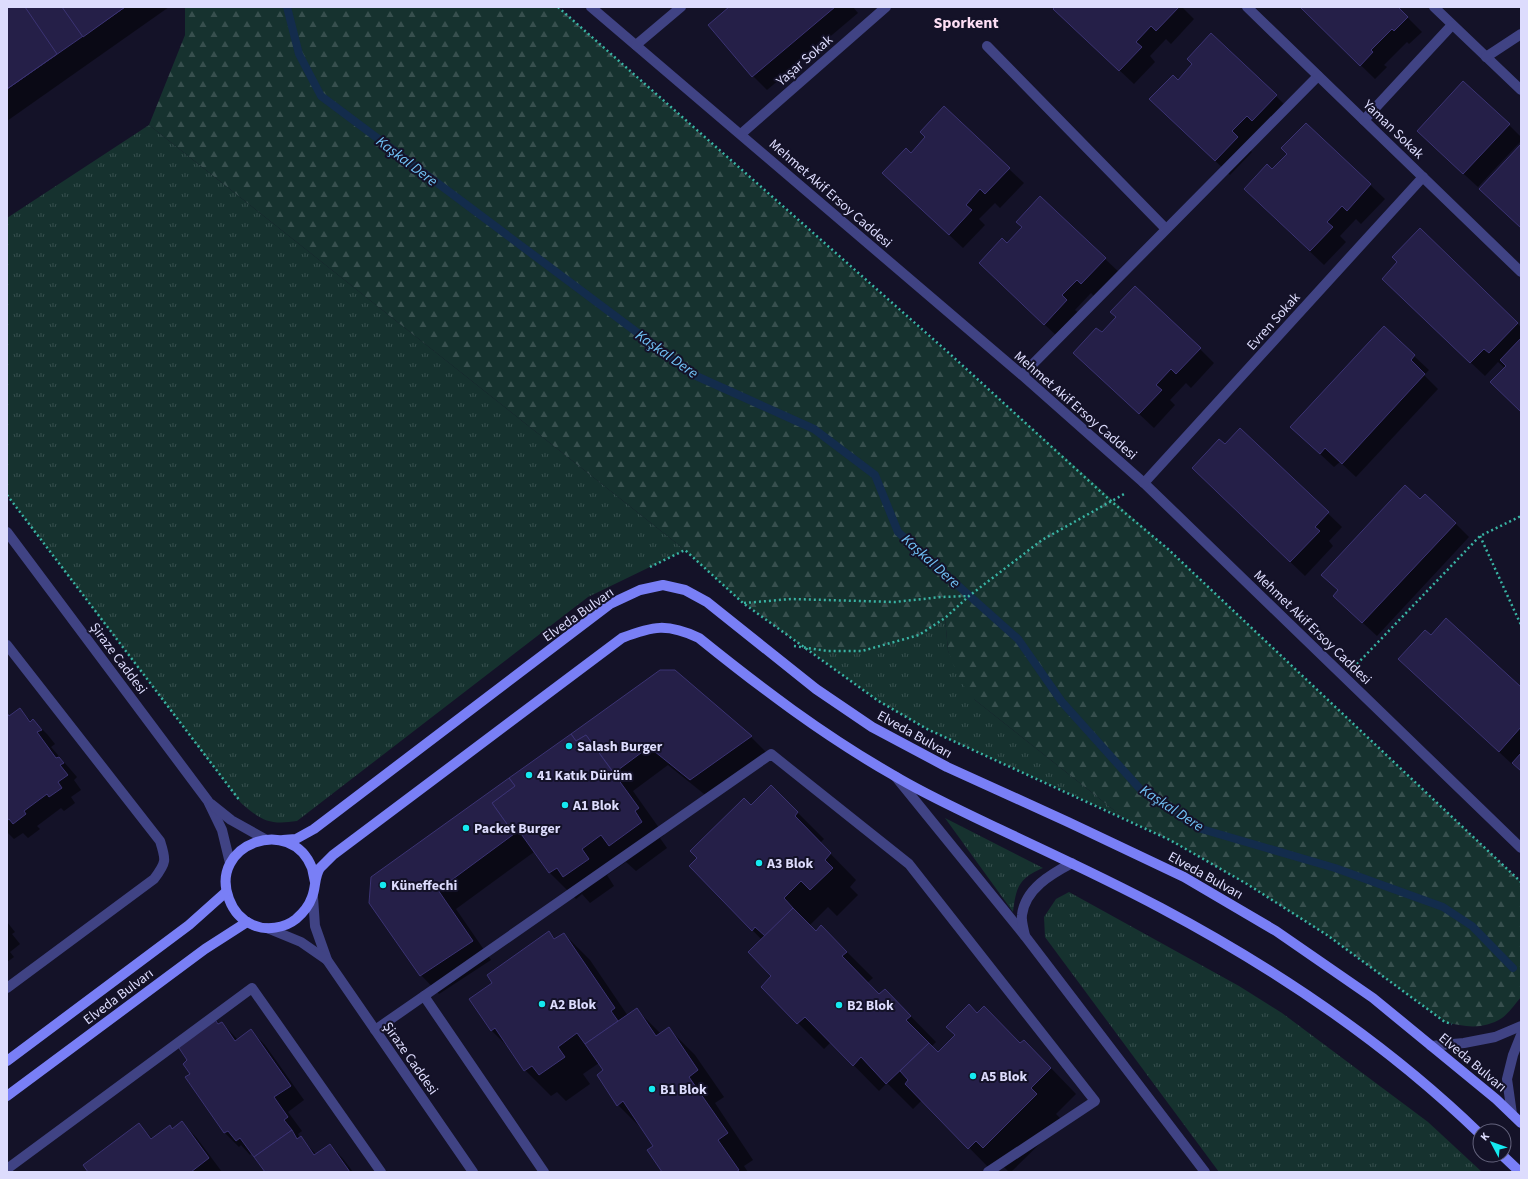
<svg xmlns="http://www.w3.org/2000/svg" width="1528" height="1179" font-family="'Source Sans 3',sans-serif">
<defs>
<pattern id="grass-tufts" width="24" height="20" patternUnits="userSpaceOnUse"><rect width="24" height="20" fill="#16322f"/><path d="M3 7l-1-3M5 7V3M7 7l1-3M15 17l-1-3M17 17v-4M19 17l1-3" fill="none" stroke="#374f4e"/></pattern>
<pattern id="forest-firs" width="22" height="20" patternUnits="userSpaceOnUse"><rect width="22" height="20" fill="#16322f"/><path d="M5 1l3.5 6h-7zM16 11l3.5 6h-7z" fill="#374f4e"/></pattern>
</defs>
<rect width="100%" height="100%" fill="#141228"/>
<g fill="url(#grass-tufts)">
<path d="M 149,125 L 685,550 L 588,597 L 297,821 C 270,825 262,821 241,803 L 7,495 L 7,218 Z"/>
<polygon points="737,598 786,634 919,635 945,618 948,651 975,700 1124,818 927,729 877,700"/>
<path d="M 945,818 L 1043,868 C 1019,878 1016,887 1013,912 Z"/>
<polygon points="1069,892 1239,986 1282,1013 1428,1122 1482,1172 1219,1172 1045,937 1044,917 1056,899"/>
</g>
<path fill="url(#forest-firs)" d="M 185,7 L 558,7 L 1168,549 L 1521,882 L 1521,997 C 1515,1004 1509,1013 1502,1018 C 1483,1030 1465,1027 1445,1022 L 1327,935 L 1247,884 L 1170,840 L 1124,818 L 975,700 L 960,681 L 948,651 L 945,618 L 919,635 L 862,651 L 828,651 L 805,648 L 737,598 L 685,550 L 149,125 L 185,35 Z"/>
<g fill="#0007">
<polygon points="7,7 169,7 7,121"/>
<polygon points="731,7 853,7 858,13 767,90 753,76 709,25"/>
<polygon points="1057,7 1182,7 1194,19 1171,44 1166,39 1150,56 1155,62 1134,84 1069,23"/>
<polygon points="1301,7 1397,7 1422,32 1409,44 1407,42 1384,65 1387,67 1375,79"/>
<polygon points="1178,81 1276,96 1290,110 1246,146 1252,152 1230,175 1165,113"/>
<polygon points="944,108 1024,183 1000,208 995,203 979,219 985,225 963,248 898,187 911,154 927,137"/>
<polygon points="1306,124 1385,199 1361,224 1356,219 1340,236 1346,242 1324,265 1259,203 1272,171 1288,154"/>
<polygon points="1509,125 1521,137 1521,141 1478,187 1432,145"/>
<polygon points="1040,198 1120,273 1096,298 1091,293 1075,310 1081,315 1059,338 994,277 1007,244 1023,228 1017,222"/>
<polygon points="1420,230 1521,327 1521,411 1505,368 1498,362 1485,376 1397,293 1399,262"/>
<polygon points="1384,328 1429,370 1424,375 1438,389 1356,477 1340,462 1334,467 1306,441"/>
<polygon points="1102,334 1200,349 1214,363 1191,388 1186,383 1170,400 1175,405 1154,428 1089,367"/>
<polygon points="1240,429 1342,527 1329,541 1333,546 1305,576 1207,482 1225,446"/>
<polygon points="1420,500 1455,523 1469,537 1377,636 1349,610"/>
<polygon points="1431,636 1521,688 1521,770 1514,764 1513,765 1414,673"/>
<polygon points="674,671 751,737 769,755 709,798 668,765 633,791 664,835 660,838 667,848 636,871 626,862 607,875 614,886 590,903 582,894 576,899 550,873 534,852 456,909 491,960 439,994 421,975 372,877"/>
<polygon points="20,710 32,722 33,720 47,734 55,744 51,747 77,777 74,780 81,790 71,797 75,803 64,811 61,808 37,826 40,829 28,838 23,833 14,839 7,832 7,713 10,717"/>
<polygon points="771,786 824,839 820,843 856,880 850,887 858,895 837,916 828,907 810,925 816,932 821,926 873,978 867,983 880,995 885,990 936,1042 932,1046 938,1053 977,1014 1050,1067 1076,1094 1056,1114 1063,1121 1011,1172 1009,1172 1003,1166 997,1172 993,1172 922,1100 913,1109 887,1083 879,1091 831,1042 824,1049 798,1023 773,976 762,940 690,866"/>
<polygon points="7,922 15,932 12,934 20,944 10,952 14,957 7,962"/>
<polygon points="549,933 556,939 564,934 590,960 628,1016 637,1010 661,1034 669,1029 695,1055 724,1097 715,1103 753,1160 744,1166 748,1172 663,1172 654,1146 644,1131 618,1105 604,1071 599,1063 583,1074 590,1084 566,1101 557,1092 551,1096 525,1070 512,1051 491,1030 493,983"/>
<polygon points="212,1016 220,1024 222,1023 238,1040 251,1031 265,1045 304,1100 288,1112 302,1131 298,1134 300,1138 317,1155 330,1145 344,1160 353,1172 266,1172 252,1153 250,1155 241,1145 239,1147 225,1133 186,1078 191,1074 189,1060"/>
<polygon points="182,1123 196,1137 222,1172 90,1172 139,1125 153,1139 172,1130"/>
</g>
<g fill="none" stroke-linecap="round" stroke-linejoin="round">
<polyline stroke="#132c4c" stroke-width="8" points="287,7 299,54 321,96 694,375 814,429 875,475 898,532 1018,639 1062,702 1141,790 1198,828 1335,868 1443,907 1472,926 1513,968"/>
</g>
<g fill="#251f48" stroke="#3b3373">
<polygon points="7,7 125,7 7,89"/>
<polygon points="7,7 25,7 57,54 7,89"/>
<polygon points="62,7 125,7 83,37"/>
<polygon points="729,7 835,7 752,77 708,25"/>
<polygon points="1055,7 1179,7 1156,31 1151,26 1136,42 1142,47 1119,71 1053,9"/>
<polygon points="1300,7 1398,7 1408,17 1394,31 1392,29 1371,50 1373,52 1360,66"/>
<polygon points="1211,33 1277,95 1252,121 1247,116 1232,131 1238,137 1215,161 1149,99 1173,75 1178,80 1192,64 1187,59"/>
<polygon points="1463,81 1510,124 1463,174 1417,131"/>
<polygon points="944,106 1010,168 985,194 980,189 966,205 972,210 949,235 882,173 906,148 911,153 925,137 920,132"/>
<polygon points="1306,123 1371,184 1347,211 1342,206 1327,222 1333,227 1310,251 1244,189 1267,164 1272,169 1287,154 1281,148"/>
<polygon points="1521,144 1521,228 1479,189"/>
<polygon points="1040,196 1106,258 1081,284 1077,280 1062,295 1067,300 1044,325 979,263 1002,238 1007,243 1022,227 1016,222"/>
<polygon points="1420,228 1518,323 1489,353 1484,349 1470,363 1382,279 1397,262 1392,257"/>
<polygon points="1135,286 1201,348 1176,374 1171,369 1156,385 1162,390 1139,414 1073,353 1096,328 1102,332 1116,317 1110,312"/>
<polygon points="1384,326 1415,355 1411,360 1425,374 1342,464 1325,448 1320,454 1290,427"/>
<polygon points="1521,338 1521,412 1490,382 1506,366 1500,360"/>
<polygon points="1240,428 1329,512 1315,527 1320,531 1290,562 1192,468 1219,439 1225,444"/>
<polygon points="1405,485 1420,499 1425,494 1456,523 1362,623 1333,596 1338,590 1321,575"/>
<polygon points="1446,618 1521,687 1521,727 1499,752 1398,659 1425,630 1431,635"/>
<polygon points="660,670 675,670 752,736 690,780 649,747 614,773 586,735 576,741 571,734"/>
<polygon points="20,708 30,722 33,719 42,730 37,732 56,758 59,757 64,763 60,765 68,775 58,782 62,788 49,797 47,794 24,811 26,814 13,824 9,819 7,820 7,713 9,716"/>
<polygon points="571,734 576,741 586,735 639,808 635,811 642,822 609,846 601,835 582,849 589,859 563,877 557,868 549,873 519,831 514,834 492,803 515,786 509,778"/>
<polygon points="1521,753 1521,771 1512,763"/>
<polygon points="509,778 515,786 492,803 514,834 438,890 473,941 420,976 369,903 371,877"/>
<polygon points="771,785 798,812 795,816 831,853 825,860 833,868 810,890 801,881 784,898 793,908 765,936 755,927 752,931 689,866 697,858 690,851 744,798 751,805"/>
<polygon points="793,908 816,931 821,925 847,952 842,956 879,994 885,989 911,1016 906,1020 929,1043 886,1084 861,1057 853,1066 805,1017 797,1024 761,987 771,976 748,952"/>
<polygon points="549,931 554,939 564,933 615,1008 611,1011 618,1021 585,1044 577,1033 558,1047 565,1057 539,1075 532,1066 524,1071 495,1028 491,1031 469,999 492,983 487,975"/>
<polygon points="969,1004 977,1013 984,1006 1020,1043 1024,1040 1051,1068 1031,1088 1037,1094 983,1148 976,1141 968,1149 905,1084 908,1080 900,1071 929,1043 938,1052 955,1035 946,1027"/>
<polygon points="637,1008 656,1036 669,1027 698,1070 689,1077 728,1133 718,1140 739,1170 736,1172 662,1172 647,1150 653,1146 623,1101 617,1106 597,1075 603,1070 585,1044"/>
<polygon points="212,1015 218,1024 222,1022 235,1041 251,1029 291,1086 274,1097 288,1117 284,1120 292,1130 254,1157 240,1138 236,1141 228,1131 224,1133 185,1077 190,1074 183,1064 187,1060 175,1042"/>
<polygon points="182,1121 209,1158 191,1172 88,1172 83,1165 139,1123 151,1139 170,1125 172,1129"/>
<polygon points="292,1130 297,1139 301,1136 314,1155 330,1144 350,1172 265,1172 254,1157"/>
</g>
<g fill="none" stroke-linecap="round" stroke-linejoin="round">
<g stroke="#39b4a4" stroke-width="2.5" stroke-dasharray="2 3" stroke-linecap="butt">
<polyline points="558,7 950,354 1112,502 1168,549 1521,882"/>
<polyline points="7,495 240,801"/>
<polyline points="1480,536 1521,625"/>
<polyline points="650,567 685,550 743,603 877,700 927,729 1170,840 1247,884 1327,935 1445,1022 1452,1024"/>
<polyline points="744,603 791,599 895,602 941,597 969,596"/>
<polyline points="794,646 828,651 862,651 919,635 945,618 969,596 1042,540 1126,493"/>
<polyline points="1357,664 1480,536 1521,516"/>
</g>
<g stroke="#404384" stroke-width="10">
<polyline points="987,46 1166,229"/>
<polyline points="1022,375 1318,76"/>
<path d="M 7,645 L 160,841 C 166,860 167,862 154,879 L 7,988"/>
<polyline points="375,1030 424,996"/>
<polyline points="7,1169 252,988 381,1172"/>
<polyline points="544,1172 424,996 771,754 909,864 1095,1101 988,1172"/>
</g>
<g stroke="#404384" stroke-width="10">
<polyline points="591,7 1022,375 1144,483 1521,848"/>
<polyline points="1247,7 1521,272"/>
<polyline points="1434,7 1521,90"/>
<polyline points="636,45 681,7"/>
<polyline points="1486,57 1521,34"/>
<polyline points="1364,120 1452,25"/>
<polyline points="741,134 886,7"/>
<polyline points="1144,483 1423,177"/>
<polyline points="7,532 208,801 222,830 230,863"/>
<polyline points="896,777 1025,936 1205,1172"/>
<polyline points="211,804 231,820 265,839"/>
<polyline points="313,897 315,926 327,960 473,1172"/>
<polyline points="267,928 301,942 327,960"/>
<path d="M 1025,936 C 1024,930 1021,921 1022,915 C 1025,889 1051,874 1072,863"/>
<polyline points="1431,1046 1464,1043 1495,1037 1521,1026"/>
<polyline points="1512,1114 1507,1079 1513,1055 1521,1035"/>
</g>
<g stroke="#797ff6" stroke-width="10">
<polyline points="283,840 296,839 314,829 610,604 640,590 663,585 685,590 707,602 816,689 872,727 947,767 1068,822 1184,877 1276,931 1373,998 1496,1099 1521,1123"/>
<path d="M 315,882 C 314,878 313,872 312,868 C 291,814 208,844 229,899 C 233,910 241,920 253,925 C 266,931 285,928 296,919 C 303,913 309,906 312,897 C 316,888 314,877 320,868 C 324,864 329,859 333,855 L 622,638 C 653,626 667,623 699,638 C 761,688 823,735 893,775 C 926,795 962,811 997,828 C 1052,854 1107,879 1161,908 C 1276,969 1386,1043 1480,1134"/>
<polyline points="7,1061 189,925 226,892"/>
<polyline points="7,1096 205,949 247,922"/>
<polyline points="1502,1155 1520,1172"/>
</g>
</g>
<g fill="#15e9f0" stroke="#141228" stroke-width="1.5">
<circle cx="569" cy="746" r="4"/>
<circle cx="529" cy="775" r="4"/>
<circle cx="565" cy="805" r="4"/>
<circle cx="466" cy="828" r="4"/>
<circle cx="759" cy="863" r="4"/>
<circle cx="383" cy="885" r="4"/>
<circle cx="542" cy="1004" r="4"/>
<circle cx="839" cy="1005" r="4"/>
<circle cx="973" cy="1076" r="4"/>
<circle cx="652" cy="1089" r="4"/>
</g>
<g text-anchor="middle" stroke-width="4" stroke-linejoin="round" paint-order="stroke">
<g font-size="14" fill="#dddcfd" stroke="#141228">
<text transform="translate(804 60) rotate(-41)" y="5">Yaşar Sokak</text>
<text transform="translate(1394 129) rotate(44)" y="5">Yaman Sokak</text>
<text transform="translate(831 193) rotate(41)" y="5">Mehmet Akif Ersoy Caddesi</text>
<text transform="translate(1273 321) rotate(-48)" y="5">Evren Sokak</text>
<text transform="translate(1076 405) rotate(41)" y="5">Mehmet Akif Ersoy Caddesi</text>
<text transform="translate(578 614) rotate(-35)" y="5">Elveda Bulvarı</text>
<text transform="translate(1313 627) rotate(44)" y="5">Mehmet Akif Ersoy Caddesi</text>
<text transform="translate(119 658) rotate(53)" y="5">Şiraze Caddesi</text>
<text transform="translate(915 734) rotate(29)" y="5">Elveda Bulvarı</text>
<text transform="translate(1206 875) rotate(29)" y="5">Elveda Bulvarı</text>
<text transform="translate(118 996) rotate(-37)" y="5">Elveda Bulvarı</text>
<text transform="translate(411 1058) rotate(55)" y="5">Şiraze Caddesi</text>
<text transform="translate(1473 1062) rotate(40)" y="5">Elveda Bulvarı</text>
</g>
<g font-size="14" font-weight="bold" fill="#dddcfd" stroke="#141228" text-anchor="start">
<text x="577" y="751">Salash Burger</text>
<text x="537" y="780">41 Katık Dürüm</text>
<text x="573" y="810">A1 Blok</text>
<text x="474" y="833">Packet Burger</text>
<text x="767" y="868">A3 Blok</text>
<text x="391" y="890">Küneffechi</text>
<text x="550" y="1009">A2 Blok</text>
<text x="847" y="1010">B2 Blok</text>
<text x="981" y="1081">A5 Blok</text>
<text x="660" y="1094">B1 Blok</text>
</g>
<g font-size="15" font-style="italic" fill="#71c2f6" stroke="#141228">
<text transform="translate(407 161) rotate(37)" y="5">Kaşkal Dere</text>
<text transform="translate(667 354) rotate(35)" y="5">Kaşkal Dere</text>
<text transform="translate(931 561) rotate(42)" y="5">Kaşkal Dere</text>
<text transform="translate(1172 808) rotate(33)" y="5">Kaşkal Dere</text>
</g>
<g font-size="16" font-weight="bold" fill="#fddef4" stroke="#141228">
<text x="966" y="28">Sporkent</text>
</g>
</g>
<rect width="1528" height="1179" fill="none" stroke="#dddcfd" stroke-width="16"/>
<g transform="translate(1492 1143) rotate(311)"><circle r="19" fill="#141228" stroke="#64637d"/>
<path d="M0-3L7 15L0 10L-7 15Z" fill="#15e9f0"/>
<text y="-6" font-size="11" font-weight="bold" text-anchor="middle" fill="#dddcfd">K</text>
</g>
</svg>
